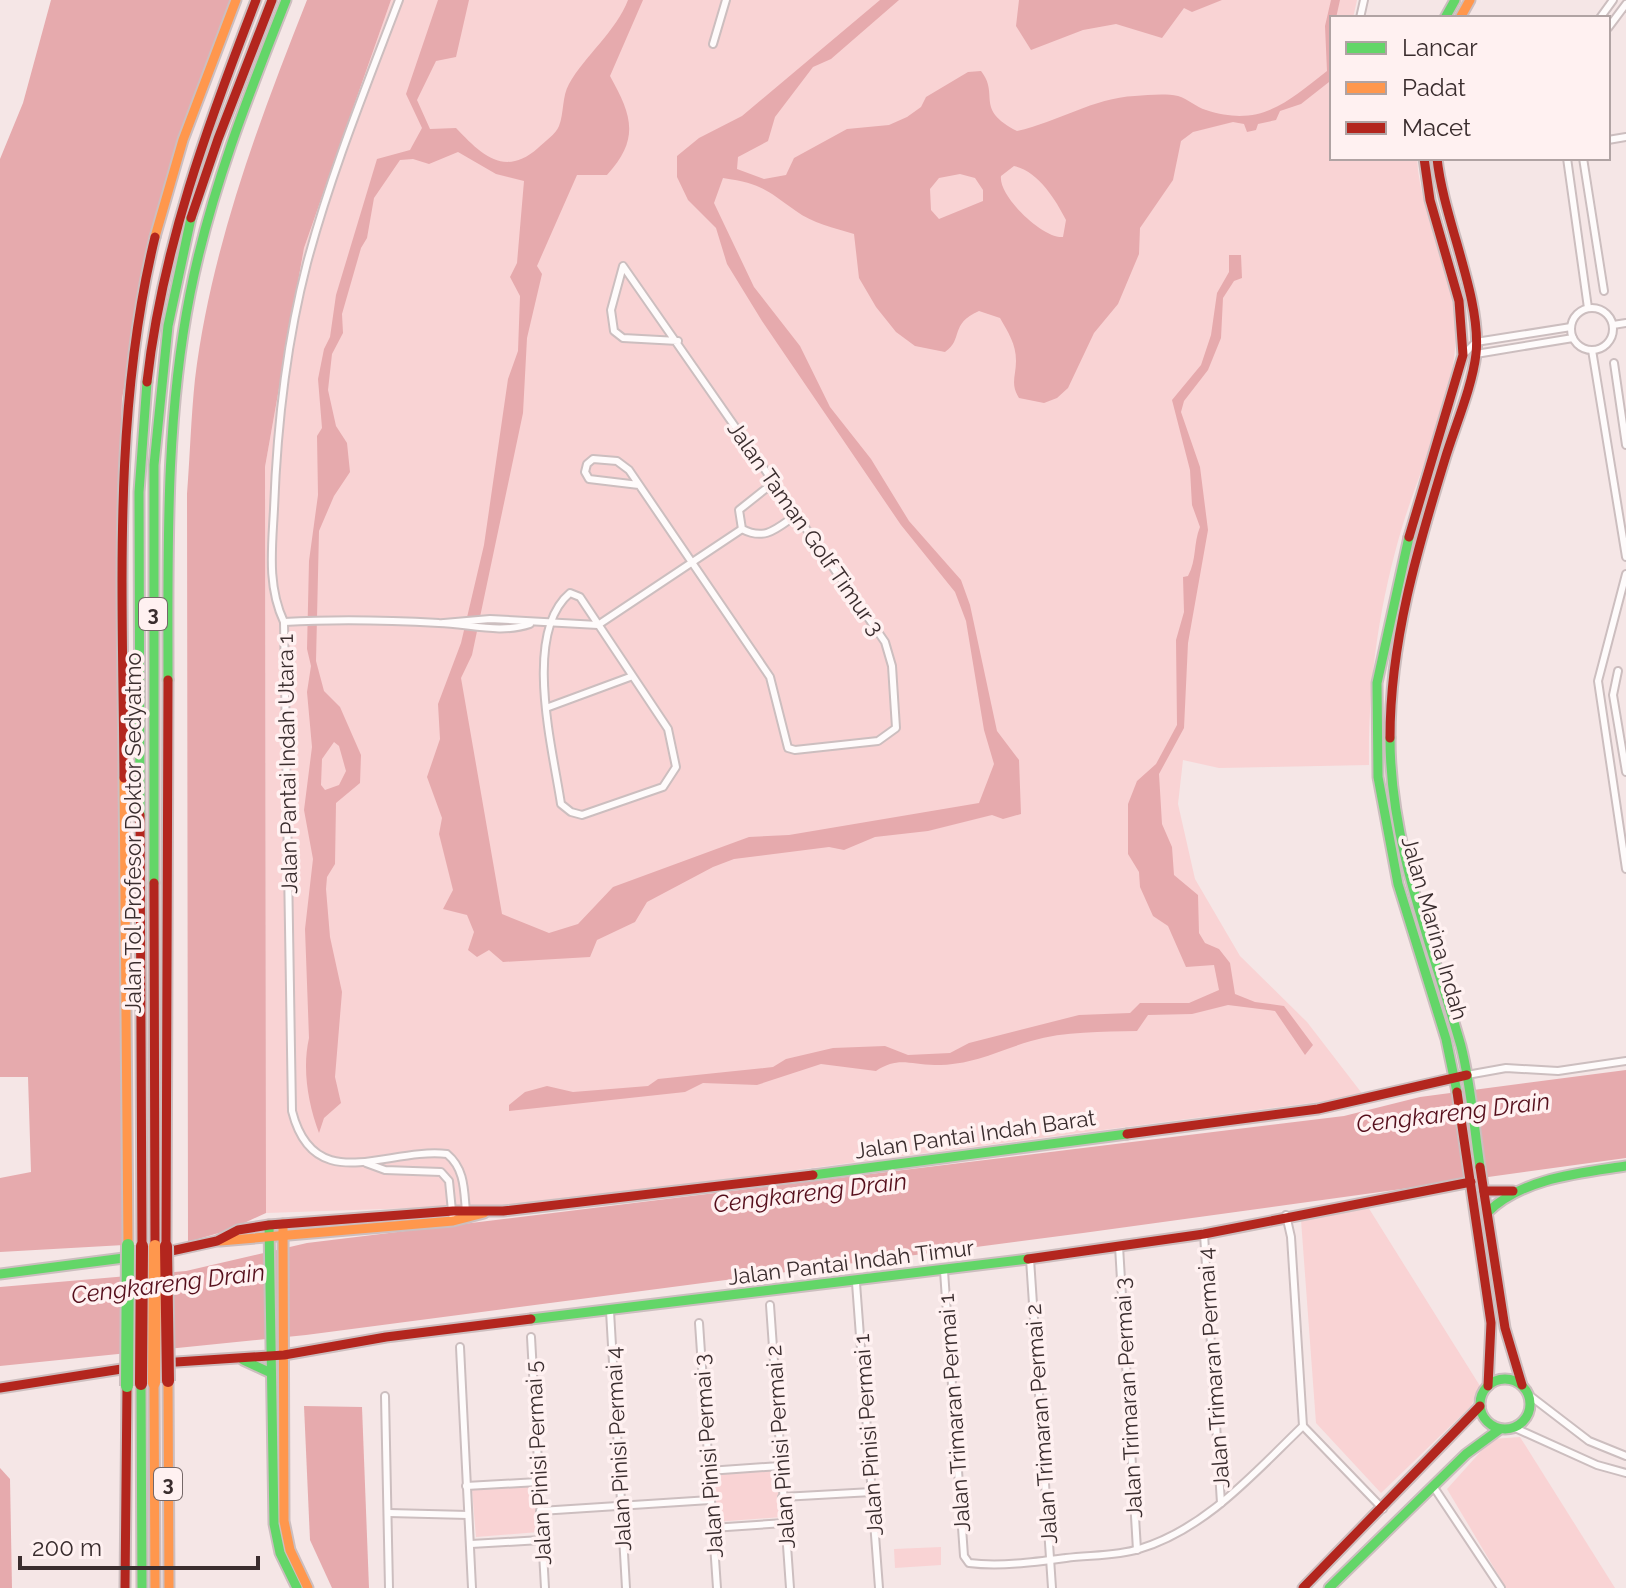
<svg xmlns="http://www.w3.org/2000/svg" width="1626" height="1588" font-family="Raleway,sans-serif">
<rect width="100%" height="100%" fill="#f5e6e6"/>
<g fill="#f9d3d4">
<path d="M 391,0 L 1357,0 L 1353,18 L 1332,18 L 1332,158 L 1417,158 C 1420,220 1458,274 1456,336 C 1454,396 1421,467 1403,524 C 1379,604 1368,682 1369,765 L 1219,768 L 1183,760 L 1178,804 L 1195,879 L 1240,956 L 1307,1022 L 1364,1096 L 535,1204 L 266,1213 L 265,467 L 304,248 Z"/>
<polygon points="1368,1207 1480,1386 1471,1406 1381,1493 1316,1423 1301,1220"/>
<polygon points="1520,1437 1615,1588 1506,1588 1447,1489 1492,1439"/>
<polygon points="778,1470 782,1517 716,1522 712,1475"/>
<polygon points="535,1485 539,1532 476,1537 472,1490"/>
<polygon points="941,1547 941,1565 895,1568 894,1549"/>
</g>
<g fill="#e6aaad" fill-rule="evenodd">
<polygon points="51,0 234,0 149,252 122,399 119,488 124,1245 0,1252 0,1178 31,1172 28,1077 0,1077 0,159 23,103"/>
<path d="M 307,0 L 391,0 L 304,248 L 265,467 L 266,1213 L 229,1230 L 188,1242 L 187,494 C 190,456 191,417 195,379 C 211,248 259,121 307,0 Z"/>
<path d="M 438,0 L 469,0 L 456,57 L 436,61 L 417,100 L 430,129 L 456,128 C 481,154 504,178 538,148 C 544,142 556,134 559,126 C 564,113 562,96 569,84 C 584,57 617,30 628,0 L 643,0 L 610,76 C 631,114 641,138 607,175 L 577,175 L 537,266 L 542,274 L 527,338 L 523,413 L 472,655 L 461,678 L 502,914 L 549,933 L 578,924 L 613,887 L 749,837 L 789,835 L 979,803 L 994,764 L 984,730 L 966,621 L 955,592 L 901,525 L 762,321 L 727,264 L 716,228 L 688,200 L 677,177 L 677,156 L 699,138 L 742,116 L 880,0 L 899,0 L 831,59 L 813,67 L 775,117 L 768,141 L 738,157 L 737,169 L 764,179 L 786,175 L 794,158 L 847,129 L 889,125 L 907,117 L 921,107 L 926,97 L 968,72 L 981,71 C 1000,95 974,109 1017,131 C 1058,122 1093,98 1135,96 C 1148,95 1165,93 1178,96 C 1188,99 1196,107 1206,110 C 1261,128 1287,102 1327,71 L 1325,26 L 1331,0 L 1340,0 L 1336,18 L 1332,18 L 1329,82 L 1301,104 L 1280,111 L 1276,120 L 1258,124 L 1256,130 L 1247,132 L 1244,124 L 1233,122 L 1193,132 L 1181,141 L 1173,180 L 1140,228 L 1139,254 L 1118,304 L 1094,333 L 1068,388 L 1057,398 L 1044,403 L 1019,398 C 1010,384 1016,376 1016,361 C 1016,344 1008,332 1000,318 L 979,311 C 949,324 964,339 945,352 L 915,346 L 896,332 L 876,307 L 859,278 L 854,234 C 834,228 812,223 796,211 C 765,189 762,184 723,178 L 714,203 L 754,287 L 800,346 L 830,407 L 871,459 L 909,521 L 961,580 L 970,605 L 997,731 L 1019,760 L 1021,814 L 1003,819 L 992,815 L 928,831 L 875,837 L 844,850 L 829,847 L 734,859 L 713,867 L 647,902 L 635,922 L 597,940 L 590,957 L 503,962 L 489,950 L 477,957 L 468,950 L 474,932 L 467,915 L 443,909 L 453,890 L 439,834 L 442,818 L 427,777 L 440,739 L 438,704 L 461,643 L 484,545 L 508,379 L 518,351 L 520,296 L 510,277 L 517,263 L 524,181 L 496,174 L 458,152 L 429,164 L 413,159 L 400,160 L 374,198 L 367,238 L 361,248 L 342,314 L 343,333 L 332,354 L 328,390 L 336,426 L 347,443 L 350,472 L 334,496 L 319,531 L 316,661 L 324,691 L 340,707 L 361,755 L 360,783 L 336,803 L 335,864 L 327,877 L 326,889 L 330,937 L 342,992 L 335,1077 L 341,1103 L 324,1118 L 319,1133 C 308,1103 302,1069 309,1038 L 305,929 L 313,859 L 304,810 L 312,747 L 307,692 L 311,666 L 307,649 L 309,561 L 318,495 L 317,436 L 322,428 L 318,379 L 324,349 L 330,337 L 336,295 L 377,159 L 410,150 L 422,128 L 406,94 ZM 1014,166 C 1038,171 1056,200 1066,220 L 1063,237 C 1043,239 998,196 1001,176 ZM 960,174 L 975,178 L 983,190 L 983,201 L 939,219 L 931,210 L 930,189 L 939,178 ZM 334,742 L 339,746 L 346,771 L 339,785 L 325,790 L 321,785 L 322,759 Z"/>
<polygon points="1019,0 1222,0 1192,12 1184,8 1162,38 1116,24 1083,30 1031,50 1016,26"/>
<path d="M 1229,255 L 1241,255 L 1242,278 L 1234,281 L 1223,298 L 1221,338 L 1208,370 L 1184,401 L 1181,412 L 1200,467 L 1208,530 L 1188,643 L 1184,728 L 1159,774 L 1162,824 L 1172,847 L 1174,875 L 1198,895 L 1199,933 L 1205,943 L 1219,949 L 1230,963 L 1235,994 L 1255,1002 L 1284,1006 L 1313,1045 L 1305,1055 L 1275,1011 L 1228,1005 L 1192,1014 L 1148,1015 L 1137,1031 C 1102,1032 1065,1031 1031,1041 C 997,1051 973,1065 935,1065 C 909,1065 899,1056 876,1071 L 821,1064 L 757,1085 L 703,1083 L 685,1092 L 509,1111 L 509,1105 L 525,1092 L 547,1086 L 573,1092 L 648,1086 L 658,1079 L 773,1067 L 786,1059 L 833,1048 L 885,1046 L 908,1055 L 950,1053 L 969,1043 L 1079,1015 L 1130,1013 L 1140,1003 L 1189,1003 L 1219,990 L 1214,965 L 1186,967 L 1168,926 L 1153,916 L 1140,887 L 1139,872 L 1128,854 L 1128,804 L 1137,781 L 1156,764 L 1177,725 L 1176,640 L 1184,612 L 1183,577 L 1188,576 C 1197,559 1193,544 1200,527 L 1192,505 L 1190,470 L 1172,400 L 1201,365 L 1211,335 L 1217,293 L 1229,272 Z"/>
<polygon points="1626,1070 1626,1158 1083,1233 306,1335 0,1366 0,1287 186,1271 307,1243 1344,1116 1420,1097"/>
<polygon points="304,1406 362,1407 369,1588 332,1588 310,1540"/>
<polygon points="0,1468 10,1479 12,1588 0,1588"/>
</g>
<g fill="none" stroke-linecap="round" stroke-linejoin="round">
<g stroke="#ccbebf" stroke-width="10">
<g id="street">
<path d="M 399,0 C 366,87 331,173 307,263 C 286,344 277,426 274,509 C 272,548 267,586 284,622 L 292,1111 C 314,1198 387,1147 447,1154 C 465,1169 464,1190 466,1212"/>
<polyline points="1360,18 1364,0"/>
<polyline points="1600,18 1613,0"/>
<polyline points="1608,28 1626,4"/>
<polyline points="713,44 726,0"/>
<polyline points="1608,140 1626,137"/>
<polyline points="1567,158 1588,308"/>
<polyline points="1583,158 1604,291"/>
<circle cx="1592" cy="329" r="21"/>
<polyline points="1613,325 1626,323"/>
<polyline points="1592,350 1626,557"/>
<polyline points="1476,354 1573,338"/>
<polyline points="1463,355 1476,342 1571,327"/>
<polyline points="1614,363 1626,445"/>
<path d="M 773,483 L 739,510 L 742,529 C 765,541 776,529 796,515"/>
<polyline points="639,485 589,479 585,472 587,464 593,459 617,461 629,470 770,677 788,748 795,750 878,741 896,728 892,666 885,642 623,266 611,310 614,331 623,338 678,341"/>
<polyline points="1626,574 1598,681 1626,869"/>
<path d="M 570,593 L 580,597 L 668,729 L 676,767 L 663,787 L 582,815 L 571,812 L 561,804 C 553,750 522,633 570,593 Z"/>
<path d="M 284,622 C 336,619 387,620 439,623 C 469,624 501,634 530,624"/>
<polyline points="444,623 490,619 598,625 742,529"/>
<polyline points="1618,671 1613,695 1626,772"/>
<polyline points="546,708 630,677"/>
<polyline points="1467,1075 1506,1068 1558,1071 1626,1061"/>
<polyline points="366,1163 385,1170 441,1172 449,1181 453,1221"/>
<polyline points="1286,1215 1291,1237 1303,1426 1383,1509"/>
<polyline points="1204,1234 1221,1503"/>
<polyline points="1119,1246 1137,1550"/>
<polyline points="1030,1259 1052,1588"/>
<path d="M 944,1271 L 964,1556 L 969,1563 C 1000,1567 1036,1562 1066,1558 C 1090,1555 1117,1556 1139,1549 C 1206,1529 1254,1473 1303,1426"/>
<polyline points="856,1283 879,1588"/>
<polyline points="770,1305 790,1588"/>
<polyline points="610,1311 626,1588"/>
<polyline points="699,1323 717,1588"/>
<polyline points="531,1337 545,1588"/>
<polyline points="460,1347 472,1588"/>
<polyline points="1529,1395 1589,1441 1626,1456"/>
<polyline points="385,1396 389,1588"/>
<polyline points="1515,1428 1597,1465 1626,1473"/>
<polyline points="708,1471 780,1466"/>
<polyline points="466,1486 538,1482"/>
<polyline points="1433,1486 1501,1588"/>
<polyline points="782,1497 872,1492"/>
<polyline points="540,1511 710,1500"/>
<polyline points="389,1513 468,1515"/>
<polyline points="712,1528 784,1523"/>
<polyline points="471,1544 541,1540"/>
</g>
</g>
<g stroke="#ccbebf" stroke-width="13">
<g id="fast">
<polyline points="1445,18 1455,0"/>
<polyline points="1409,537 1377,683 1378,777 1398,884 1446,1039 1457,1092"/>
<path d="M 168,680 C 168,551 165,421 190,294 C 210,192 248,96 286,0"/>
<path d="M 1390,738 C 1390,845 1432,945 1461,1046 C 1471,1085 1474,1128 1480,1167"/>
<polyline points="140,815 139,492 147,382"/>
<polyline points="154,883 154,465 168,326 191,218"/>
<polyline points="813,1175 1127,1134"/>
<path d="M 1488,1212 C 1522,1178 1581,1173 1626,1166"/>
<polyline points="269,1225 274,1524 280,1553 297,1588"/>
<polyline points="0,1274 147,1255"/>
<polyline points="531,1319 1028,1259"/>
<polyline points="243,1360 271,1373"/>
<circle cx="1505" cy="1404" r="25"/>
<polyline points="141,1384 142,1588"/>
<polyline points="1329,1588 1466,1454 1500,1429"/>
</g>
</g>
<g stroke="#ccbebf" stroke-width="13">
<g id="slow">
<polyline points="1460,18 1470,0"/>
<polyline points="155,237 183,140 236,0"/>
<polyline points="124,778 128,1245"/>
<polyline points="283,1224 284,1521 290,1550 308,1588"/>
<polyline points="220,1241 453,1221 484,1213"/>
<polyline points="168,1381 169,1588"/>
<polyline points="154,1383 155,1588"/>
</g>
</g>
<g stroke="#ccbebf" stroke-width="13">
<g id="jam">
<polyline points="191,218 218,139 272,0"/>
<path d="M 147,382 C 162,248 208,124 256,0"/>
<polyline points="1409,537 1463,355 1459,301 1430,200 1424,158"/>
<path d="M 1390,738 C 1390,642 1417,550 1445,459 C 1455,426 1472,388 1476,354 C 1482,299 1443,218 1437,158"/>
<path d="M 124,778 C 123,598 112,414 155,237"/>
<polyline points="140,815 142,1246"/>
<polyline points="154,883 155,1246"/>
<polyline points="1457,1092 1491,1323 1488,1386"/>
<polyline points="1127,1134 1318,1109 1467,1075"/>
<polyline points="1480,1167 1505,1328 1522,1385"/>
<polyline points="1484,1191 1513,1191"/>
<polyline points="166,1246 168,680"/>
<polyline points="162,1253 217,1241 238,1230 269,1225 453,1211 503,1211 813,1175"/>
<polyline points="1028,1259 1204,1234 1471,1182"/>
<polyline points="161,1363 284,1355 386,1337 531,1319"/>
<polyline points="0,1388 147,1365"/>
<polyline points="125,1588 127,1386"/>
<polyline points="1303,1588 1480,1406"/>
</g>
</g>
<use href="#street" stroke="#fefbfb" stroke-width="6"/>
<use href="#fast" stroke="#63d668" stroke-width="9"/>
<use href="#slow" stroke="#ff974d" stroke-width="9"/>
<use href="#jam" stroke="#b3261e" stroke-width="9"/>
<g stroke="#ccbebf" stroke-width="16" stroke-linecap="butt">
<polyline id="fast-bridge" points="127,1386 128,1245"/>
</g>
<g stroke="#ccbebf" stroke-width="16" stroke-linecap="butt">
<polyline id="slow-bridge" points="154,1383 155,1246"/>
</g>
<g stroke="#ccbebf" stroke-width="16" stroke-linecap="butt">
<g id="jam-bridge">
<polyline points="166,1246 168,1381"/>
<polyline points="141,1384 142,1246"/>
</g>
</g>
<use href="#fast-bridge" stroke="#63d668" stroke-width="12"/>
<use href="#slow-bridge" stroke="#ff974d" stroke-width="12"/>
<use href="#jam-bridge" stroke="#b3261e" stroke-width="12"/>
</g>
<g text-anchor="middle" stroke-width="7" stroke-linejoin="round" paint-order="stroke">
<g fill="#fff1f1" stroke="#756868" stroke-width="2">
<rect x="139" y="598" width="28" height="32" rx="6"/>
<rect x="154" y="1468" width="28" height="32" rx="6"/>
</g>
<g font-size="20" font-weight="bold" fill="#3a2d2e">
<text x="153" y="621">3</text>
<text x="168" y="1491">3</text>
</g>
<g font-size="22" fill="#3a2d2e" stroke="#fff1f1">
<text transform="translate(806 528) rotate(55)" y="8">Jalan Taman Golf Timur 3</text>
<text transform="translate(287 764) rotate(-91)" y="8">Jalan Pantai Indah Utara 1</text>
<text transform="translate(133 833) rotate(-90)" y="8">Jalan Tol Profesor Doktor Sedyatmo</text>
<text transform="translate(1435 928) rotate(74)" y="8">Jalan Marina Indah</text>
<text transform="translate(975 1134) rotate(-8)" y="8">Jalan Pantai Indah Barat</text>
<text transform="translate(851 1262) rotate(-7)" y="8">Jalan Pantai Indah Timur</text>
<text transform="translate(1213 1368) rotate(-94)" y="8">Jalan Trimaran Permai 4</text>
<text transform="translate(1128 1398) rotate(-93)" y="8">Jalan Trimaran Permai 3</text>
<text transform="translate(954 1413) rotate(-94)" y="8">Jalan Trimaran Permai 1</text>
<text transform="translate(1041 1424) rotate(-94)" y="8">Jalan Trimaran Permai 2</text>
<text transform="translate(868 1435) rotate(-94)" y="8">Jalan Pinisi Permai 1</text>
<text transform="translate(780 1447) rotate(-94)" y="8">Jalan Pinisi Permai 2</text>
<text transform="translate(618 1449) rotate(-93)" y="8">Jalan Pinisi Permai 4</text>
<text transform="translate(708 1456) rotate(-94)" y="8">Jalan Pinisi Permai 3</text>
<text transform="translate(538 1463) rotate(-93)" y="8">Jalan Pinisi Permai 5</text>
</g>
<g font-size="24" font-style="italic" fill="#560f1c" stroke="#fff1f1">
<text transform="translate(1453 1113) rotate(-7)" y="8">Cengkareng Drain</text>
<text transform="translate(810 1193) rotate(-7)" y="8">Cengkareng Drain</text>
<text transform="translate(168 1284) rotate(-7)" y="8">Cengkareng Drain</text>
</g>
</g>
<rect x="1330" y="16" width="280" height="144" fill="#fff1f1" stroke="#b0a3a3" stroke-width="2"/>
<rect x="1346" y="42" width="40" height="12" fill="#63d668" stroke="#b0a3a3" stroke-width="2"/>
<text x="1402" y="56" font-size="24" fill="#3a2d2e">Lancar</text>
<rect x="1346" y="82" width="40" height="12" fill="#ff974d" stroke="#b0a3a3" stroke-width="2"/>
<text x="1402" y="96" font-size="24" fill="#3a2d2e">Padat</text>
<rect x="1346" y="122" width="40" height="12" fill="#b3261e" stroke="#b0a3a3" stroke-width="2"/>
<text x="1402" y="136" font-size="24" fill="#3a2d2e">Macet</text>
<path d="M20 1556v12h238v-12" fill="none" stroke="#3a2d2e" stroke-width="4"/>
<text x="32" y="1556" font-size="24" fill="#3a2d2e" stroke="#fff1f1" stroke-width="6" paint-order="stroke">200 m</text>
</svg>
